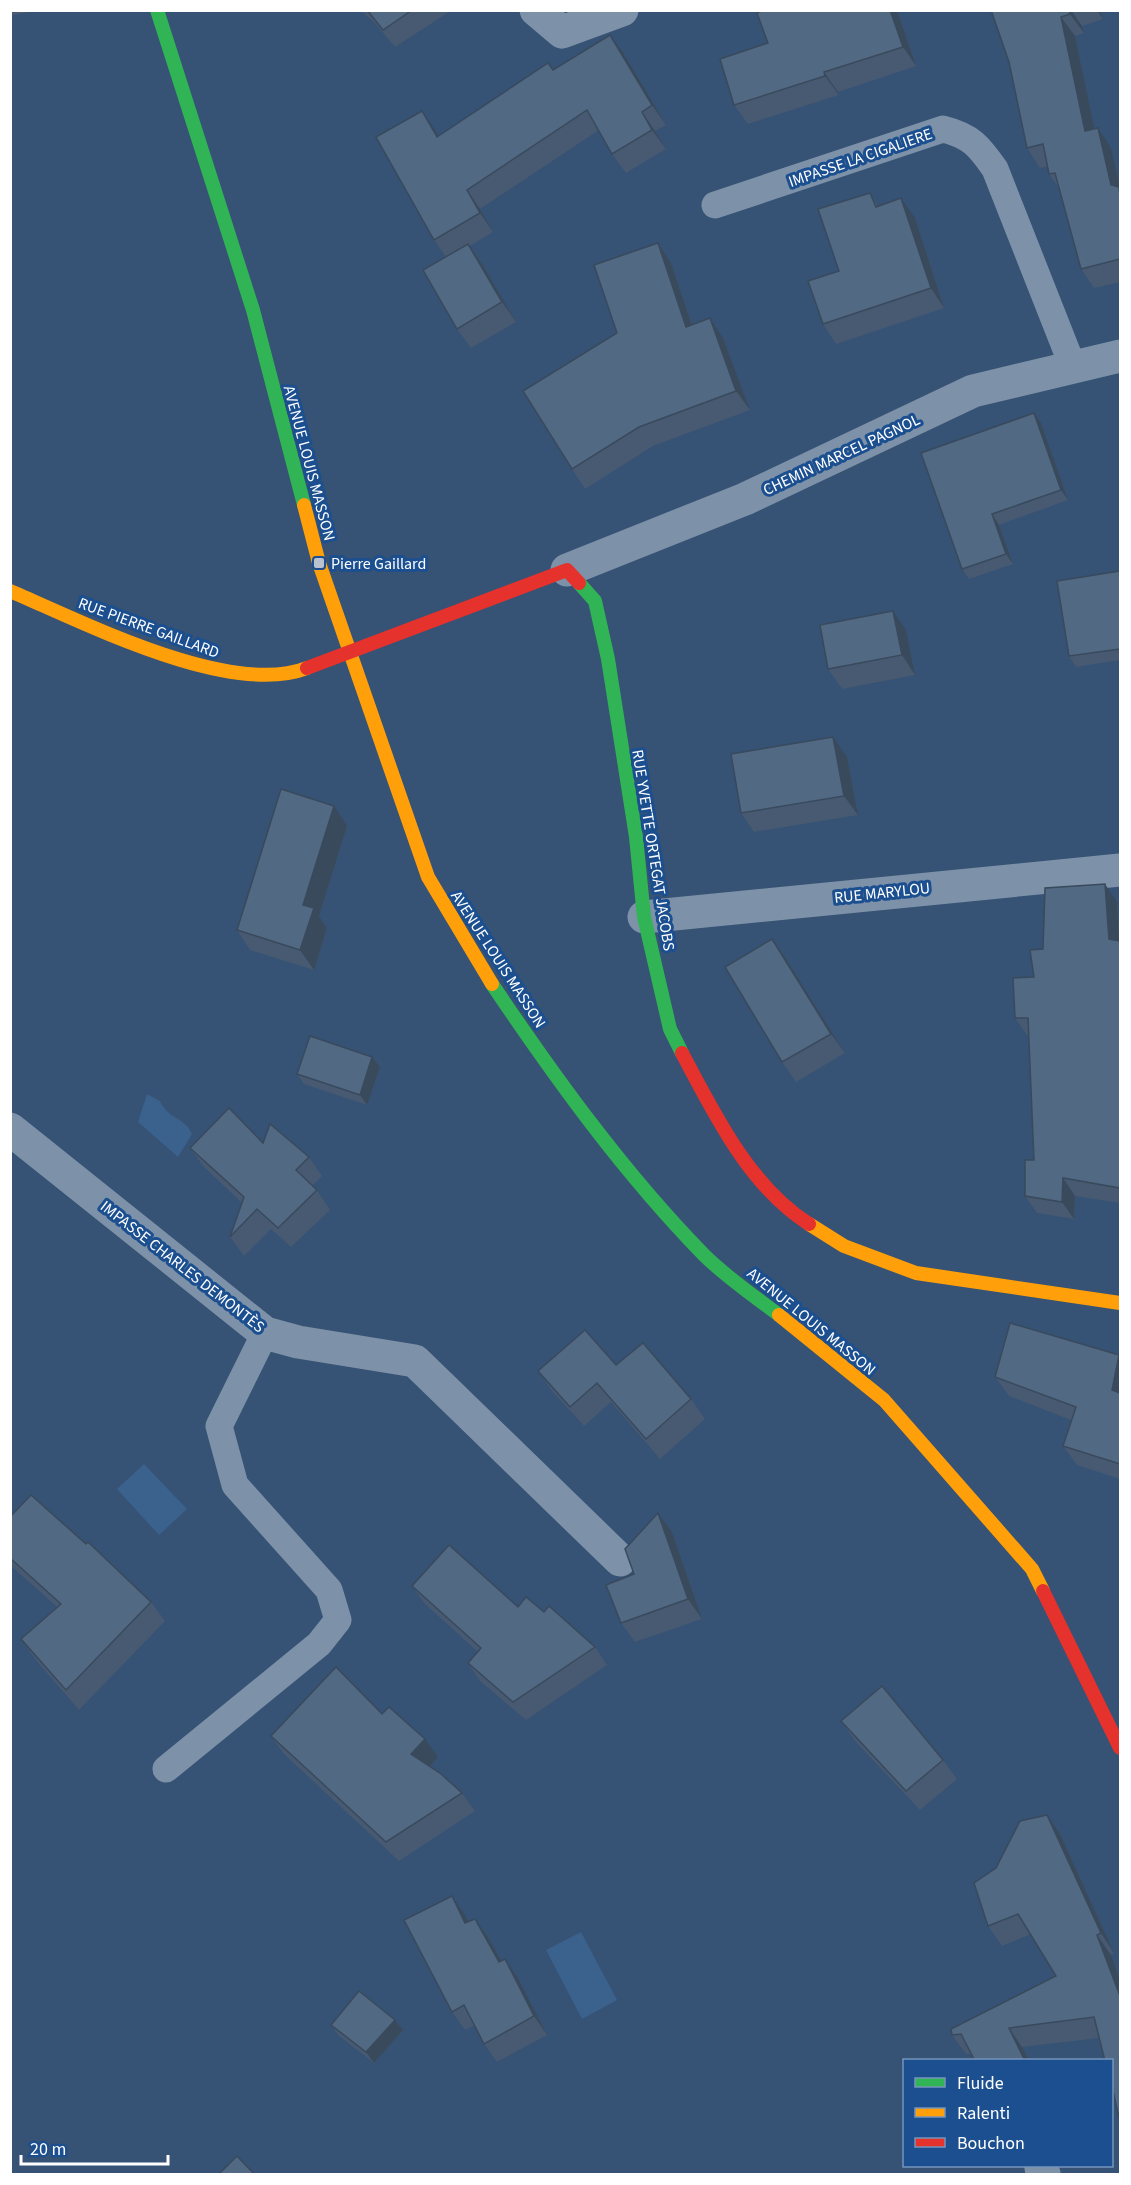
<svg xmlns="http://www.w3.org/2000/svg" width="1131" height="2185" font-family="'Source Sans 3',sans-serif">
<rect width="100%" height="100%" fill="#365274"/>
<g fill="#3b618d">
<path d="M 147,1094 L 160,1101 C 168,1119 186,1118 192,1134 L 178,1157 L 138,1122 Z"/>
<polygon points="144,1464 187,1509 159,1535 117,1489"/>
<polygon points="581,1932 617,2000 582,2019 546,1950"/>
</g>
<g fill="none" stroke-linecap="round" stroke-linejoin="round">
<g stroke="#7d92a8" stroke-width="27">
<path d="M 715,205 L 943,129 C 971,136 979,146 995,169 L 1073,367"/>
<polyline points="166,1769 319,1644 338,1620 329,1590 235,1485 219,1426 265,1333"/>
</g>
<g stroke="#7d92a8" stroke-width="33">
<polyline points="536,10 562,32 622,10"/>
<polyline points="567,570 745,499 973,391 1120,356"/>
<polyline points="644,917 1120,870"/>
<polyline points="10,1129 265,1333 298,1342 415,1361 620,1560"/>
<polyline points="1041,2168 1044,2174"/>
</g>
<g stroke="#30b455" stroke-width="14">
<polyline points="157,10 253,310 304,505"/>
<polyline points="579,583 595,601 608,659 636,837 644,917 670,1029 682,1053"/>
<path d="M 492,984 C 556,1079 624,1173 704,1255 C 726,1277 754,1296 779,1315"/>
</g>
<g stroke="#ff9f0a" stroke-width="14">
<polyline points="304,505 319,563 428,877 492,984"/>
<path d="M 10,591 C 83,622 230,698 307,668"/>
<polyline points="809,1224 844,1246 916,1273 1120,1303"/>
<polyline points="779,1315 884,1400 1032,1569 1043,1591"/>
</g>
<g stroke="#e5322d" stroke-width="14">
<polyline points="307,668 567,570 579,583"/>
<path d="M 682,1053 C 714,1113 749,1186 809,1224"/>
<polyline points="1043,1591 1120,1748"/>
</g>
</g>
<g fill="#475a72">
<polygon points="10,10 37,10 10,16"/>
<polygon points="360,10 452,10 395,47 374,22"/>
<polygon points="897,10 916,66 838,92 839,95 748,124 734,105"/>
<polygon points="991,10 1100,10 1103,19 1082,26 1084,33 1075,36 1094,129 1111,148 1120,187 1120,282 1094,288 1081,269 1059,188 1049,174 1048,166 1040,168 1027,148 1009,62"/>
<polygon points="624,54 666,125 655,131 666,149 626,173 612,154 599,130 480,209 493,232 470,246 482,264 516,322 471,348 457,329 446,257 434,240 422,111 438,136 553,70"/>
<polygon points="870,193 878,206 915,218 944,308 836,344 823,324 839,271"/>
<polygon points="658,243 671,263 692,324 710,318 723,338 750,410 653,446 585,489 572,469 617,333"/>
<polygon points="1041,423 1068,500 999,525 1013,564 969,579 962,569"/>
<polygon points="1120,571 1120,660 1076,667 1069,656"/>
<polygon points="906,630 915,675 842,689 828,669"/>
<polygon points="847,757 858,815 754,832 741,813"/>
<polygon points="347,826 319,916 327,928 314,970 250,950 237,930"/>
<polygon points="1117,902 1120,940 1120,1203 1075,1196 1074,1219 1037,1213 1025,1196 1034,1160 1029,1035 1027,1035 1015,1018 1034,977 1043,949"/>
<polygon points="772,939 786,959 845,1053 796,1082 782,1062"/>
<polygon points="372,1057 380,1067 367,1105 304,1084 297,1074"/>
<polygon points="263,1143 309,1157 322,1176 312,1186 317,1190 330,1210 291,1247 271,1229 244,1256 230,1237 242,1203 204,1167 190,1148"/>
<polygon points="1119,1355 1120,1358 1120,1479 1077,1465 1063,1446 1071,1420 1009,1396 995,1377"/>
<polygon points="616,1365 691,1399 705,1419 660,1459 611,1402 584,1426 552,1391 538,1371"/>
<polygon points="658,1513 672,1532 702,1619 635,1642 621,1623 634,1574"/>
<polygon points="10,1517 151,1602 165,1621 79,1710 35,1659 21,1639 57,1607 10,1565"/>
<polygon points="412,1586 544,1612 595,1647 607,1665 526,1720 480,1681 468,1663 478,1652 425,1604"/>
<polygon points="382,1714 425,1739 438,1757 430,1766 462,1793 475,1811 399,1861 284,1754 271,1736"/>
<polygon points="841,1721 943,1760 957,1779 920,1810 855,1741"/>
<polygon points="1047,1815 1060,1834 1114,1953 1111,1955 1120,1980 1120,2119 1119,2117 1099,2038 1022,2047 1029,2061 975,2061 971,2054 966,2054 952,2035 1056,1976 1031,1934 1002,1946 988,1926 996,1868"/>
<polygon points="465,1915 468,1922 475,1919 488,1937 501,1961 505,1959 518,1978 547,2035 497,2062 484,2044 475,2025 465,2030 452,2012"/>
<polygon points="395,2020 403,2030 374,2063 338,2035 331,2025"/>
</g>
<g fill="#394a5c">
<polygon points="890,10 897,10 916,66 903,47"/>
<polygon points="1069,10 1071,10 1082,26 1084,33 1070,14"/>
<polygon points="1097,10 1100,10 1103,19"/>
<polygon points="1061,17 1075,36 1099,151 1085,131"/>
<polygon points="610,35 624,54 666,125 652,105"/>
<polygon points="824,72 838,92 839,95 825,76"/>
<polygon points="422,111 435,130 450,156 437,137"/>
<polygon points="642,112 655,131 666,149 652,130"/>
<polygon points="1098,128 1111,148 1120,187 1120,199 1111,185"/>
<polygon points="467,190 480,209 493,232 480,213"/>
<polygon points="901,198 915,218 944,308 931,288"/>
<polygon points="658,243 671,263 699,346 686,327"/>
<polygon points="468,244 482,264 516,322 502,302"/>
<polygon points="710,318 723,338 750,410 736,391"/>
<polygon points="1034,413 1041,423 1068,500 1061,490"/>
<polygon points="992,514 999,525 1013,564 1006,554"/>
<polygon points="893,611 906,630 915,675 902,655"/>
<polygon points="833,737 847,757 858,815 844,796"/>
<polygon points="334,806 347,826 319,916 327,928 314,970 300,950 303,905"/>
<polygon points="1105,884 1117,902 1120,956 1109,939"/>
<polygon points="772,939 786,959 845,1053 831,1034"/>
<polygon points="372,1057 380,1067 367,1105 360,1095"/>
<polygon points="1063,1178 1075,1196 1074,1219 1062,1202"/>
<polygon points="1119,1355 1120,1358 1120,1402 1112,1390"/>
<polygon points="658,1513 672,1532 702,1619 688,1599"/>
<polygon points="425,1739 438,1757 424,1773 411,1754"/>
<polygon points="1047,1815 1060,1834 1114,1953 1101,1933"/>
<polygon points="452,1896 465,1915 478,1942 465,1923"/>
<polygon points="475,1919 488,1937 512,1981 499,1962"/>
<polygon points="1097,1935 1111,1955 1120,1980 1120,1996"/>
<polygon points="505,1959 518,1978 547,2035 534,2016"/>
<polygon points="395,2020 403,2030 374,2063 366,2052"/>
<polygon points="1009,2028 1022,2047 1029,2061 1025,2061"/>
</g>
<g fill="#526984" stroke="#394a5c" stroke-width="1.5">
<polygon points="367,10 412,10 383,30"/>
<polygon points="764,10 890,10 903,47 824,72 825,76 734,105 720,59 768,43 757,13"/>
<polygon points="991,10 1069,10 1070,14 1061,17 1085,131 1098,128 1111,185 1119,187 1120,194 1120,259 1081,269 1055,173 1049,174 1043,144 1027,148 1009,62"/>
<polygon points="610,35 652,105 642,112 652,130 612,154 587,110 467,190 480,213 434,240 376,137 422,111 437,137 548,63 553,70"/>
<polygon points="870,193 876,207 901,198 931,288 823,324 808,281 839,271 818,209"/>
<polygon points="658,243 686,327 710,318 736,391 639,427 572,469 523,391 617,333 594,265"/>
<polygon points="468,244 502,302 457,329 423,270"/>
<polygon points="1034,413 1061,490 992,514 1006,554 962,569 921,453"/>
<polygon points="1120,571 1120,649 1069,656 1057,581"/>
<polygon points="893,611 902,655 828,669 820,625"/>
<polygon points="833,737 844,796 741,813 731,754"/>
<polygon points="281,789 334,806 303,905 314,908 300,950 237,930"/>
<polygon points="1105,884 1109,939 1120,941 1120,1188 1063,1178 1062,1202 1025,1196 1025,1160 1034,1160 1028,1018 1015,1018 1013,978 1034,977 1030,950 1043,949 1045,888"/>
<polygon points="772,939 831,1034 782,1062 725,967"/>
<polygon points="310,1036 372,1057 360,1095 297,1074"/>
<polygon points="229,1108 263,1143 270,1124 309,1157 296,1170 317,1190 278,1228 257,1209 230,1237 244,1197 190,1148"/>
<polygon points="1010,1323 1119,1355 1112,1390 1120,1393 1120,1464 1063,1446 1076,1407 995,1377"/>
<polygon points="585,1330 616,1365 643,1343 691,1399 646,1439 597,1383 570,1407 538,1371"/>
<polygon points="31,1495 86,1544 88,1542 151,1602 66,1690 21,1639 61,1604 10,1558 10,1517"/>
<polygon points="658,1513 688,1599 621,1623 606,1585 634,1574 625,1549"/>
<polygon points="449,1545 518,1607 526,1597 544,1612 549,1606 595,1647 513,1702 468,1663 481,1648 412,1586"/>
<polygon points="336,1667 382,1714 389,1707 425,1739 411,1754 440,1773 462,1793 386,1842 271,1736"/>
<polygon points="882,1686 943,1760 906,1791 841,1721"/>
<polygon points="1047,1815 1101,1933 1097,1935 1120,1996 1120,2118 1119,2117 1112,2087 1112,2061 1105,2061 1094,2017 1009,2028 1025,2061 975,2061 961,2034 952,2035 951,2029 1056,1976 1018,1914 988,1926 974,1883 996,1868 1020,1821"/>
<polygon points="452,1896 465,1923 475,1919 499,1962 505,1959 534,2016 484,2044 464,2005 452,2012 404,1920"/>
<polygon points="359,1991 395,2020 366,2052 331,2025"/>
<polygon points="237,2156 255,2175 218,2175"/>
</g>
<rect fill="#b9c2ce" stroke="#1b4f8f" stroke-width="2" x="313" y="557" width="12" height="12" rx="3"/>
<g text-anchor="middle" stroke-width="6" stroke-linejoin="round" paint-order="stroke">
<g font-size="16" fill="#fff" stroke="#1b4f8f">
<text transform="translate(860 157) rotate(-19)" y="6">IMPASSE LA CIGALIERE</text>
<text transform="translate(841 454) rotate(-25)" y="6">CHEMIN MARCEL PAGNOL</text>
<text transform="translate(310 463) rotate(75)" y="6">AVENUE LOUIS MASSON</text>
<text transform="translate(149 627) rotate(20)" y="6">RUE PIERRE GAILLARD</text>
<text transform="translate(654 850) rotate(81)" y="6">RUE YVETTE ORTEGAT JACOBS</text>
<text transform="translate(882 892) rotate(-6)" y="6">RUE MARYLOU</text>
<text transform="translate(499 959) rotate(57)" y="6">AVENUE LOUIS MASSON</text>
<text transform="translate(183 1266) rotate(38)" y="6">IMPASSE CHARLES DEMONTÈS</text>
<text transform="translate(812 1321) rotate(39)" y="6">AVENUE LOUIS MASSON</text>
</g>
<g font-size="16" fill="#fff" stroke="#1b4f8f" text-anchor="start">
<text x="331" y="569">Pierre Gaillard</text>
</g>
</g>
<rect width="1131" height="2185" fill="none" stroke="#ffffff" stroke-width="24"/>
<rect x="903" y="2059" width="210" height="108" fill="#1b4f8f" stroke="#7695bc" stroke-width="1.5"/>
<rect x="915" y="2078" width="30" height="9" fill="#30b455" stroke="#7695bc" stroke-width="1.5"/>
<text x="957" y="2089" font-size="18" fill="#ffffff">Fluide</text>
<rect x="915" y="2108" width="30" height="9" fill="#ff9f0a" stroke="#7695bc" stroke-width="1.5"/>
<text x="957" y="2119" font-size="18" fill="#ffffff">Ralenti</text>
<rect x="915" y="2138" width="30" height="9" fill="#e5322d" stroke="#7695bc" stroke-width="1.5"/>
<text x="957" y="2149" font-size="18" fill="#ffffff">Bouchon</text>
<path d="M21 2155v9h147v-9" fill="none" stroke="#ffffff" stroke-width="3"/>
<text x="30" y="2155" font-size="18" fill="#ffffff" stroke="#1b4f8f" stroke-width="4.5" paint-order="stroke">20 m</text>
</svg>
